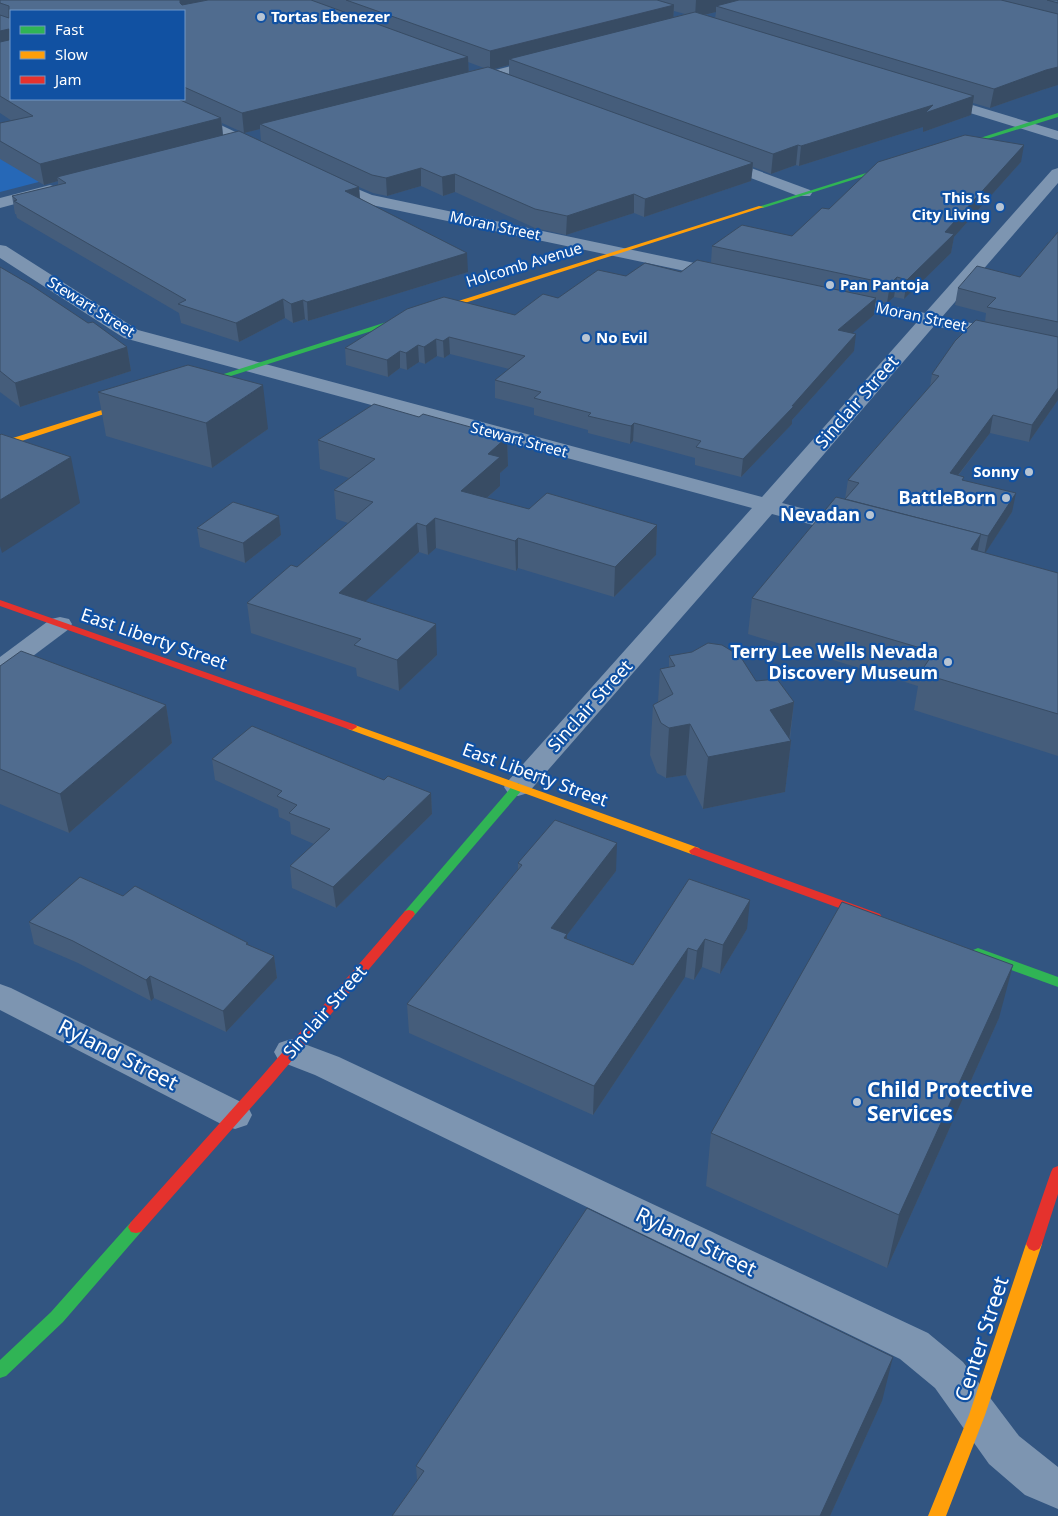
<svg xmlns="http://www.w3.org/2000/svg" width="1058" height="1516" font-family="'Noto Sans',sans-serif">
<rect width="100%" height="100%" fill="#325581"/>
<polygon fill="#2668b7" points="0,127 81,171 0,192"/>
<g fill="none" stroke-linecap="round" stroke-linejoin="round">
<g fill="#7d95b1" fill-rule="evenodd">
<polygon points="546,57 553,61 551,64 466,86 459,82 461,79"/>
<polygon points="936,94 1058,131 1058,140 931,101 929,98"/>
<polygon points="148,99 166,99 267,147 270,150 267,153 257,153 150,102"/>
<polygon points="716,155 810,190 812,193 810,196 798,196 711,163 708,160 711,157"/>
<polygon points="1058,168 1058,183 942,317 1058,341 1058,353 934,326 782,503 862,524 865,529 862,534 854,536 772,514 528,793 518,796 508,793 504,787 508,781 752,508 124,338 0,258 0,245 6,246 138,330 762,497 917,322 833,304 830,300 833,296 839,295 925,313 1052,170"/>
<polygon points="326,176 372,195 723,269 729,270 732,274 729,278 723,279 367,204 320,184 318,181 320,178"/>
<polygon points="50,185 56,187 58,190 56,193 0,208 0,198"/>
<polygon points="60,617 69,619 72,624 69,629 9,674 0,677 0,657 51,619"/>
<polygon points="0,984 11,988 247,1105 252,1115 247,1125 235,1129 223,1125 0,1010"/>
<polygon points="291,1039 339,1057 928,1333 963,1362 1019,1436 1058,1467 1058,1509 1025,1495 989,1464 935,1388 900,1359 315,1075 279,1061 274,1052 279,1043"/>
</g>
<g fill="#30b455" fill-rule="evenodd">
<polygon points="1058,113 1058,117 951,150 946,149"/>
<polygon points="898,163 903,164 763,208 758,207"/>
<polygon points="418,312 425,314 193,388 186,386"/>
<polygon points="518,783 524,787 522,790 413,917 405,917 403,914 405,911 514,784"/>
<polygon points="978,948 1058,977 1058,987 973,956 972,953 973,950"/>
<polygon points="136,1221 141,1222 144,1227 141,1232 63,1322 6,1376 0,1378 0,1360 51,1312 131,1222"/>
</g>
<g fill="#ff9f0a" fill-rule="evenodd">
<polygon points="759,206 764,207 424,316 417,314"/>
<polygon points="134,400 140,400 141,402 0,448 0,442"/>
<polygon points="352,724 699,848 701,851 695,855 691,854 348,729 347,727"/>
<polygon points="1034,1237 1039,1239 1042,1244 985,1415 946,1516 928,1516 969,1415 1026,1244 1029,1239"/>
</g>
<g fill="#e5322d" fill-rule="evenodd">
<polygon points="0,600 356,725 357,727 352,730 348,729 0,606"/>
<polygon points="695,847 880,914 882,917 880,920 872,920 691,854 689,851"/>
<polygon points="409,910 413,911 415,914 413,917 272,1084 141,1232 136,1233 131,1232 128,1227 131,1222 262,1076 405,911"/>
<polygon points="1058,1166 1058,1194 1042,1244 1039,1249 1034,1251 1029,1249 1026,1244 1051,1172 1053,1168"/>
</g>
</g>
<g fill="#455d7b" fill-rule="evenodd">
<path d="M 0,0 L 1058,0 L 1058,85 L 1042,90 L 990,108 L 973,103 L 971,115 L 923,132 L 923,127 L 799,166 L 796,165 L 771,174 L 753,167 L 751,181 L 644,217 L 634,213 L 566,235 L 535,228 L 455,192 L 443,196 L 421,186 L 387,196 L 373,193 L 359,187 L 360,198 L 468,272 L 308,321 L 305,319 L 293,323 L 285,318 L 239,342 L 181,323 L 179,313 L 17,218 L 16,214 L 15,214 L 12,196 L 58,185 L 58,181 L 44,185 L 0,159 L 0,123 L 12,121 L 0,113 ZM 184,11 L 184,99 L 11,99 ZM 674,11 L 685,14 L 673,17 ZM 716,12 L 715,18 L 705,15 ZM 468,62 L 484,68 L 469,71 ZM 509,65 L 509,74 L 494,69 ZM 222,123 L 244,133 L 260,129 L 261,141 L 223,135 Z"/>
<polygon points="1021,162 954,237 951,253 904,299 894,297 887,303 876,301 874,315 852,333 854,351 792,420 792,424 741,477 695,465 695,458 633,441 630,444 588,433 588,430 534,415 534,408 495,398 495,380 509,369 450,354 444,358 437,356 425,364 419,362 407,370 400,368 388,377 346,365 345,348 515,315 558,298 626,276 681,272 711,263 712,246 792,236 829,209"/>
<polygon points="1058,232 1058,400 1029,442 990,433 958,476 963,480 1012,512 985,553 1058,573 1058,756 914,710 918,686 748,634 752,598 845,499 848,480 930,386 932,374 985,322 986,313 955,305 958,288 1020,277"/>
<polygon points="0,267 88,323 127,347 131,371 20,407 0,392"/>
<polygon points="98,392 268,429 212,468 106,436"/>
<polygon points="419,417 507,437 508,466 500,473 500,486 487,498 529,509 657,525 656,555 614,597 518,568 516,571 436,548 428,555 419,552 365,601 437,655 399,691 357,676 356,668 251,633 247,603 297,567 348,523 336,519 334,490 349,478 320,469 318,440"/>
<polygon points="279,516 281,535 245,563 200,547 197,528"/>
<polygon points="669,656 756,681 794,702 790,739 791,741 785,792 703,809 686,775 666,778 657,773 650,755 653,705 658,702 660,669 669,667"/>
<polygon points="0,666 166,705 172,743 69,833 0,804"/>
<polygon points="212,759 384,780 431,793 432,814 336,908 292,888 290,866 314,844 291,834 290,822 279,817 278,809 215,780"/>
<polygon points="518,863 616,871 567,935 567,939 633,965 689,879 747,929 720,974 702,967 694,980 685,977 593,1115 409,1033 407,1004 518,869"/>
<polygon points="123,896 248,943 248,945 274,956 277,978 226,1032 154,998 151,1001 78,963 34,944 29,922"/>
<polygon points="999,1018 887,1268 706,1186 711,1133"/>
<polygon points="882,1401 830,1516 392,1516 417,1480 416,1466"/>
</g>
<g fill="#384c64">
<polygon points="180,0 239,0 184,12 180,3"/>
<polygon points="696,0 762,0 716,6 716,12 695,17"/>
<polygon points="674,5 673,23 509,59 509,65 490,70 490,51"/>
<polygon points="9,29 11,43 0,50 0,31"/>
<polygon points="468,57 469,76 260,124 260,129 244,133 242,113"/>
<polygon points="1058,67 1058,85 1042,90 990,108 994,89 1046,70"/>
<polygon points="974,96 971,115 923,132 923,127 799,166 801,146 933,105"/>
<polygon points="221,118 223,138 57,177 58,181 44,185 40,164"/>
<polygon points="798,145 796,165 771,174 773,154"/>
<polygon points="1024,145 1021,162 954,237 951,253 904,299 907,280 945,232"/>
<polygon points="753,163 751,181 644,217 645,199"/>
<polygon points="421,168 421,186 387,196 386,178"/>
<polygon points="455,174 455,192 443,196 442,177"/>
<polygon points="359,187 360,204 345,191"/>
<polygon points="634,194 634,213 566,235 567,216"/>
<polygon points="467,253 468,272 308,321 307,302"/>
<polygon points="897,277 894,297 887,303 890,284"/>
<polygon points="876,298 874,315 836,347 838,330"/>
<polygon points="283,299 285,318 239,342 236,323"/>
<polygon points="303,300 305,319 293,323 291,304"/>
<polygon points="856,334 854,351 792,420 792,424 741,477 743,459"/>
<polygon points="449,337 450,354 444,358 443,341"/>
<polygon points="436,339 437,356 425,364 424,347"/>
<polygon points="418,345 419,362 407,370 406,353"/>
<polygon points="127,347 131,371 20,407 15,383"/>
<polygon points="400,351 400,368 388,377 387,360"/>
<polygon points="263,385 268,429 212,468 206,423"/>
<polygon points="1058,388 1058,400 1029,442 1032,425"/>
<polygon points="993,415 990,433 946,491 950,473"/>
<polygon points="634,423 633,441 630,444 631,426"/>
<polygon points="507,437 508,466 500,473 500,486 462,520 461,491 488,454"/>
<polygon points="71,457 80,503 2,553 0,546 0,500"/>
<polygon points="1016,493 1012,512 984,555 988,536"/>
<polygon points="279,516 281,535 245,563 243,543"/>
<polygon points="435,518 436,548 428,555 426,526"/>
<polygon points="417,523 419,552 342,623 339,593"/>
<polygon points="657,525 656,555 614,597 615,567"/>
<polygon points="981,534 974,570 971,549"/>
<polygon points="518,538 518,568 516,571 515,541"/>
<polygon points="436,624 437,655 399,691 397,660"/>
<polygon points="794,702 789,741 791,741 785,792 703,809 708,757 770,710"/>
<polygon points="166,705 172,743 69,833 60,794"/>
<polygon points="690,724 686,775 666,778 669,728"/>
<polygon points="431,793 432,814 336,908 333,887"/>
<polygon points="617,843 616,871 567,935 566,963 551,928"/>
<polygon points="750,900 747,929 720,974 723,945"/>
<polygon points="705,939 702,967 694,980 697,951"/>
<polygon points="688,948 685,977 593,1115 594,1086"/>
<polygon points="274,956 277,978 226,1032 223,1011"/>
<polygon points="1013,965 999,1018 887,1268 899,1215"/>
<polygon points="150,976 154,998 151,1001 146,980"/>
<polygon points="893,1357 882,1401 830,1516 820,1516"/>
</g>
<g fill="#506c8f" stroke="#384c64">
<polygon points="0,0 180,0 180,3 182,5 208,0 311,0 468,57 242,113 184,87 184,11 11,11 11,99 178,99 221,118 40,164 0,141 0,123 33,116 0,96 0,42 9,40 9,29 0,31 0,15 9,18 9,6 0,3"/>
<polygon points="346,0 657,0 674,5 490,51"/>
<polygon points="739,0 1001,0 1058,14 1058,67 1046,70 994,89 716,6"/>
<polygon points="1047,0 1058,0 1058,3"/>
<polygon points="695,12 974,96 925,113 933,105 801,146 798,145 773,154 509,59"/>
<polygon points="488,67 753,163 645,199 634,194 567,216 535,209 455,174 442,177 421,168 386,178 372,175 260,124"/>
<polygon points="239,131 359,187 345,191 467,253 307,302 303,300 291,304 283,299 236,323 178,304 186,300 14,201 17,200 12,196 66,183 57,177"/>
<polygon points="965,135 1024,145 945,232 954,234 907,280 897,277 890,284 712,246 742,225 792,236 822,208 829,209 878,162"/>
<polygon points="1058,232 1058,322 987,307 996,298 958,288 977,266 1020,277"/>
<polygon points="697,260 876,298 838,330 856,334 792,406 794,406 743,459 696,447 701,441 634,423 631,426 588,416 591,413 534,398 541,392 495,380 525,356 449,337 443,341 436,339 424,347 418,345 406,353 400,351 387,360 345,348 407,309 444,297 515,315 543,294 558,298 598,270 626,276 645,263 681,272"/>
<polygon points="0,267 31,285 88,323 93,322 127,347 15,383 0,371"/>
<polygon points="976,320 1058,337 1058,388 1032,425 993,415 950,473 964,477 962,480 1016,493 988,536 845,499 859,483 848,480 939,376 932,374 955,341"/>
<polygon points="188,365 263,385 206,423 98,392"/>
<polygon points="374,404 419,417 423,414 507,437 488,454 500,457 461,491 529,509 547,493 657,525 615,567 518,538 515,541 435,518 426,526 417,523 339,593 436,624 397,660 354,645 361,639 247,603 291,565 297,567 373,502 334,490 375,459 318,440"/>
<polygon points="1,434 71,457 0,500 0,435"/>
<polygon points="836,497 981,534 971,549 1058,573 1058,714 920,673 934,652 752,598"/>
<polygon points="233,502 279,516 243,543 197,528"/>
<polygon points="708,643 722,645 740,656 756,681 777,679 794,702 770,710 791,741 708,757 690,724 669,728 661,723 653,705 673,694 660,669 675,666 669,656 692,652"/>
<polygon points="21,651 166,705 60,794 0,769 0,666"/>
<polygon points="252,726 384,780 388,776 431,793 333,887 290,866 330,829 289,813 297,805 277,796 282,791 212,759"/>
<polygon points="555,820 617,843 551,928 567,934 564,938 633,965 689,879 750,900 723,945 705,939 697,951 688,948 594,1086 407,1004 522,865 518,863"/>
<polygon points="80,877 123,896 135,886 248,943 246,944 274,956 223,1011 150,976 146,980 73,941 29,922"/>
<polygon points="842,902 1013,965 899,1215 711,1133"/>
<polygon points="587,1208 893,1357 820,1516 392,1516 424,1471 416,1466"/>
</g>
<g fill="#b7c4d3" stroke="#1151a2" stroke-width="2">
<circle cx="261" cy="17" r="5"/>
<circle cx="1000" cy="207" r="5"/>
<circle cx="830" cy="285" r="5"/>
<circle cx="586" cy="338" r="5"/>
<circle cx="1029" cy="472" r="5"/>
<circle cx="1006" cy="498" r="5"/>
<circle cx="870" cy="515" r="5"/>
<circle cx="948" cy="662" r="5"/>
<circle cx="857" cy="1102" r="5"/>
</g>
<g text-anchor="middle" stroke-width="4.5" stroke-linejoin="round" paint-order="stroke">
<g font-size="15" font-weight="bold" fill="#fff" stroke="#1151a2" text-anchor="start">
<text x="271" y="22">Tortas Ebenezer</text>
<text x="990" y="203" text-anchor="end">This Is<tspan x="990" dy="17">City Living</tspan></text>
<text x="840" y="290">Pan Pantoja</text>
<text x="596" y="343">No Evil</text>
<text x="1019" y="477" text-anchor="end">Sonny</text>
</g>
<g font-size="15" fill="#fff" stroke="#1151a2">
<text transform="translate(495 226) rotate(12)" y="5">Moran Street</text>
<text transform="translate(524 265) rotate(-17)" y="5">Holcomb Avenue</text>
<text transform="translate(91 307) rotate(32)" y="5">Stewart Street</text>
<text transform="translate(921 317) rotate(12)" y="5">Moran Street</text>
<text transform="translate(519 440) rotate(15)" y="5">Stewart Street</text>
</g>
<g font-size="18" fill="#fff" stroke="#1151a2">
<text transform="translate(857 402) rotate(-49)" y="6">Sinclair Street</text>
<text transform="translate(154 639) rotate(19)" y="6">East Liberty Street</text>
<text transform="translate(590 706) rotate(-48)" y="6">Sinclair Street</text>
<text transform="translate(535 775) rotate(20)" y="6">East Liberty Street</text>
<text transform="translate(325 1012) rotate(-49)" y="6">Sinclair Street</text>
</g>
<g font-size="18" font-weight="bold" fill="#fff" stroke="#1151a2" text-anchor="end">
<text x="996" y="504">BattleBorn</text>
<text x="860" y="521">Nevadan</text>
<text x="938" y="658">Terry Lee Wells Nevada<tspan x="938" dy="21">Discovery Museum</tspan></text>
</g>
<g font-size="21" fill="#fff" stroke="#1151a2">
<text transform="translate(118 1055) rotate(27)" y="7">Ryland Street</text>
<text transform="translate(696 1242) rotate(26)" y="7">Ryland Street</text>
<text transform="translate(982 1339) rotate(-72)" y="7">Center Street</text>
</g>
<g font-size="21" font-weight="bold" fill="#fff" stroke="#1151a2" text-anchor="start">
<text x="867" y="1097">Child Protective<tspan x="867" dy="24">Services</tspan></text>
</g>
</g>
<rect x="10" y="10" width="175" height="90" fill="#1151a2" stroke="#7097c7"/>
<rect x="20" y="26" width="25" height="8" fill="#30b455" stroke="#7097c7"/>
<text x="55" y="35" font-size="15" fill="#ffffff">Fast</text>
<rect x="20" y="51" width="25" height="8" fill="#ff9f0a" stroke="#7097c7"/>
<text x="55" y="60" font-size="15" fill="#ffffff">Slow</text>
<rect x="20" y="76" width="25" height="8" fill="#e5322d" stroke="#7097c7"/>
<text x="55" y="85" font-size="15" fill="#ffffff">Jam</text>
</svg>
